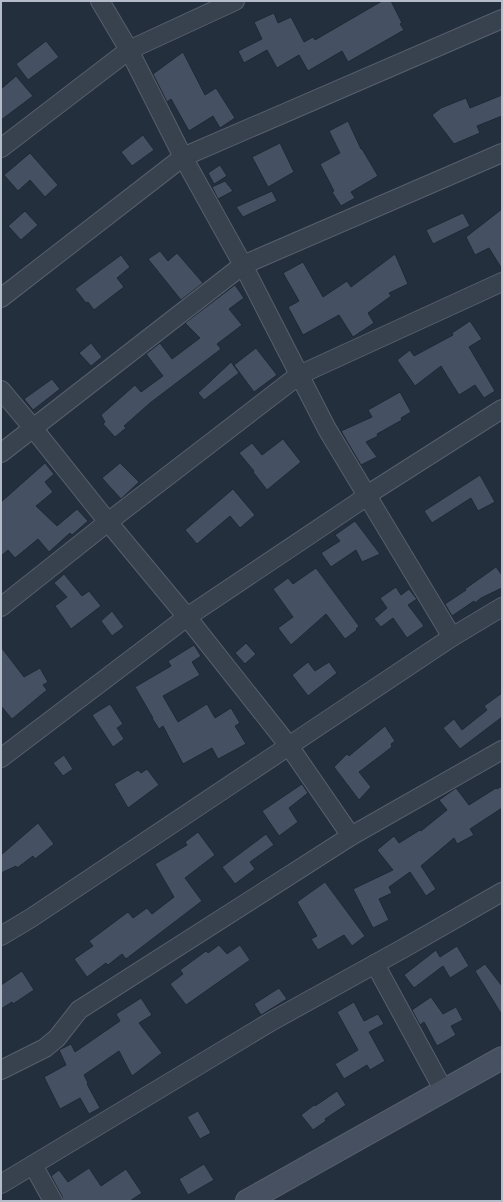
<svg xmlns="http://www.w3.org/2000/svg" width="503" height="1202" font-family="Signika,sans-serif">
<rect width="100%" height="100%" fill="#242f3e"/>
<g fill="#455162" stroke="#1f2835">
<polygon points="382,1 391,1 402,23 400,24 404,30 348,62 342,51 308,71 299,55 277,68 267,50 244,63 238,51 262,39 254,22 274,13 278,23 291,17 304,42 313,37 315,40"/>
<polygon points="46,41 59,57 28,80 16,64"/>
<polygon points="183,52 205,95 216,88 235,118 220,128 213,116 189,131 171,99 167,102 153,74"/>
<polygon points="16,76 33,96 1,120 1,89"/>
<polygon points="502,95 502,116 477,126 480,133 454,144 432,115 441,108 466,98 470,108"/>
<polygon points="348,121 361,149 362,149 378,176 351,192 355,198 341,206 332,192 334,191 320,164 340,153 329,131"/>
<polygon points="143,135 154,150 132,166 121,152"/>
<polygon points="280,143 294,172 268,187 252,157"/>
<polygon points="30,153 58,185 45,197 30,180 18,191 4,175"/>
<polygon points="220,165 227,176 214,184 208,173"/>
<polygon points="225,181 233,191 218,199 212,187"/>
<polygon points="272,191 277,201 243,217 236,207"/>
<polygon points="502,209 502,269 489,248 475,255 466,237"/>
<polygon points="25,211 38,225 21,240 8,226"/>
<polygon points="463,213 470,226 433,244 426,230"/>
<polygon points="160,251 168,261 177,253 203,283 181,300 148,259"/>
<polygon points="395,254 408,284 389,293 391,296 368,313 374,323 353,337 339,315 303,335 288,307 299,301 283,273 303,262 323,297 347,281 351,287"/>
<polygon points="121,255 130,267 117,278 124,287 94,310 88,302 86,303 75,289"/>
<polygon points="235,285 244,298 229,309 242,325 217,344 221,349 150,403 124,426 126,428 115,437 103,424 105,422 101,415 135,385 141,392 163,376 146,354 160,343 172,359 200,338 185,323"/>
<polygon points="470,321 482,339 469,347 495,391 484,398 475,385 459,395 441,366 415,386 397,360 410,350 414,356 453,335 452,333"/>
<polygon points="91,343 102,357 91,366 79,353"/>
<polygon points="256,348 277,375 254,392 234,365"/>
<polygon points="231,362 239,373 204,400 198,393"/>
<polygon points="52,379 60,389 33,410 24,399"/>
<polygon points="400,392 411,412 401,418 402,420 377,434 378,436 366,442 377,457 361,465 341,431 372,417 368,410"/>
<polygon points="283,439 301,462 267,490 253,472 254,471 239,453 252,443 262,455"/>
<polygon points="45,463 54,474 45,482 53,492 36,506 57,526 77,509 88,521 72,535 70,533 49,552 38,539 15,558 8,550 1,556 1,502"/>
<polygon points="120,463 139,482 121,499 102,478"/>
<polygon points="480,475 495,502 478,511 471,498 432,523 424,511"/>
<polygon points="233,489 255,515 240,528 230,516 197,544 185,530"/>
<polygon points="355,521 380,554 362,562 356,550 331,567 321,553 340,541 335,535"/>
<polygon points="496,567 502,575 502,588 481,598 475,603 474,601 452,616 445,604 466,590 465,589"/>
<polygon points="316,568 359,626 356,629 357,630 345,639 326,614 291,645 278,628 293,617 273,589 288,578 293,584"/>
<polygon points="64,574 82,596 89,591 101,606 71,629 55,606 67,597 54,583"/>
<polygon points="396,587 401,595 409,589 416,598 417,599 408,605 424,626 407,638 393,618 381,627 374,619 387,608 380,598"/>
<polygon points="112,611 124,627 112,636 101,621"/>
<polygon points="246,643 256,654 245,664 235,653"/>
<polygon points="194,645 201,656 192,662 200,675 163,696 178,722 207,704 215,718 231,708 240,723 235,726 246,744 218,759 212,748 183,764 163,726 159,729 152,718 153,718 135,687 171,666 168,661"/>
<polygon points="1,647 24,677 40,668 48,682 43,685 47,690 12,719 1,706"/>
<polygon points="308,662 315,671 329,662 337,673 308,696 292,675"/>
<polygon points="502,693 502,717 460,749 443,728 454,719 462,730 487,710 484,706"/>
<polygon points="110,704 123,724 117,728 124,739 113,747 92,715"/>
<polygon points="385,726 395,741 391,744 392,747 359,772 371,787 359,800 334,767 347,754 349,756"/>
<polygon points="64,755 73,769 63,776 53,763"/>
<polygon points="147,769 159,785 128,808 114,784 138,770 141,773"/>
<polygon points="302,784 308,793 289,808 298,822 279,836 262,811"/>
<polygon points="502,786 502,808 470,829 474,835 457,844 454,838 421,866 436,889 426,896 410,872 389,887 392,893 379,899 389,920 373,928 353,889 393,870 377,850 394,836 399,843 420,830 421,831 447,810 439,800 456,788 469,805 496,788 497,789"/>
<polygon points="38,823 54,844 35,859 33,856 17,868 16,866 1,873 1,855"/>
<polygon points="198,832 215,855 185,878 202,901 126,959 122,954 108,965 106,963 87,977 74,959 93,946 89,941 128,912 133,918 147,908 152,914 174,897 155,864 187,845 185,842"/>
<polygon points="266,834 274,845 250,862 255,869 235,884 222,867"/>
<polygon points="325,882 365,936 352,946 344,935 318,950 311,939 317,936 297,902"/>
<polygon points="219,945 227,954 240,945 250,960 186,1005 170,984 183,974 180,970 206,951 208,953"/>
<polygon points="457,946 469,966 450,978 443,966 414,988 404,975 436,950 440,957"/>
<polygon points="485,964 502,986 502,1015 475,971"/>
<polygon points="22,971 34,990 13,1004 12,1002 1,1009 1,985"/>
<polygon points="279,988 287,999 261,1015 254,1004"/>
<polygon points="431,997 443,1014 456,1007 463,1020 451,1026 456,1035 437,1046 424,1022 420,1025 412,1010"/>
<polygon points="141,998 152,1015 139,1023 162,1053 132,1076 119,1051 84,1075 88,1083 87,1084 100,1108 89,1114 80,1098 60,1109 44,1077 66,1065 59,1050 71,1044 75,1052 120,1021 116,1014"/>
<polygon points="354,1002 364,1021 378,1014 384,1024 369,1032 385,1061 370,1070 367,1065 344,1079 335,1064 358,1050 337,1012"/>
<polygon points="337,1091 346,1105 325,1119 326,1121 313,1130 301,1115 314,1105 315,1106"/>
<polygon points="198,1111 211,1133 200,1139 187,1117"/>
<polygon points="204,1164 214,1180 188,1195 179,1179"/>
<polygon points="89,1168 101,1186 126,1169 142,1193 130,1201 63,1201 62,1196 51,1176 59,1170 68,1182"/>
</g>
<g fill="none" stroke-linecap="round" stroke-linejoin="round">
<g stroke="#565f6c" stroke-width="20">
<g id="street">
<polyline points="100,1 129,50 183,157 243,265 327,429 452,637"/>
<polyline points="1,148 129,50 235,1"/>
<polyline points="1,298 183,157 502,19"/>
<polyline points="1,390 33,428 108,522 187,617 289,746 351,836"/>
<polyline points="1,453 243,265 502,153"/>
<polyline points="1,607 108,522 299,375 502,282"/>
<polyline points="1,758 187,617 357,503 367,495 502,409"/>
<polyline points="1,936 31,918 452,637 502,607"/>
<polyline points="375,964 444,1091"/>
<polyline points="1,1070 45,1048 57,1038 79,1010 351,836 502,750"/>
<polyline points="33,1165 53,1201"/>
<polyline points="1,1184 272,1021 404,948 502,892"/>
</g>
</g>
<g stroke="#565f6c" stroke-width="24">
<polyline id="secondary" points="247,1201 502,1058"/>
</g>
<use href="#street" stroke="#38414e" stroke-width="18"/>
<use href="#secondary" stroke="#465061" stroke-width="22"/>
</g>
<rect width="503" height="1202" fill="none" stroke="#b4bcc9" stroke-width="4"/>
</svg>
